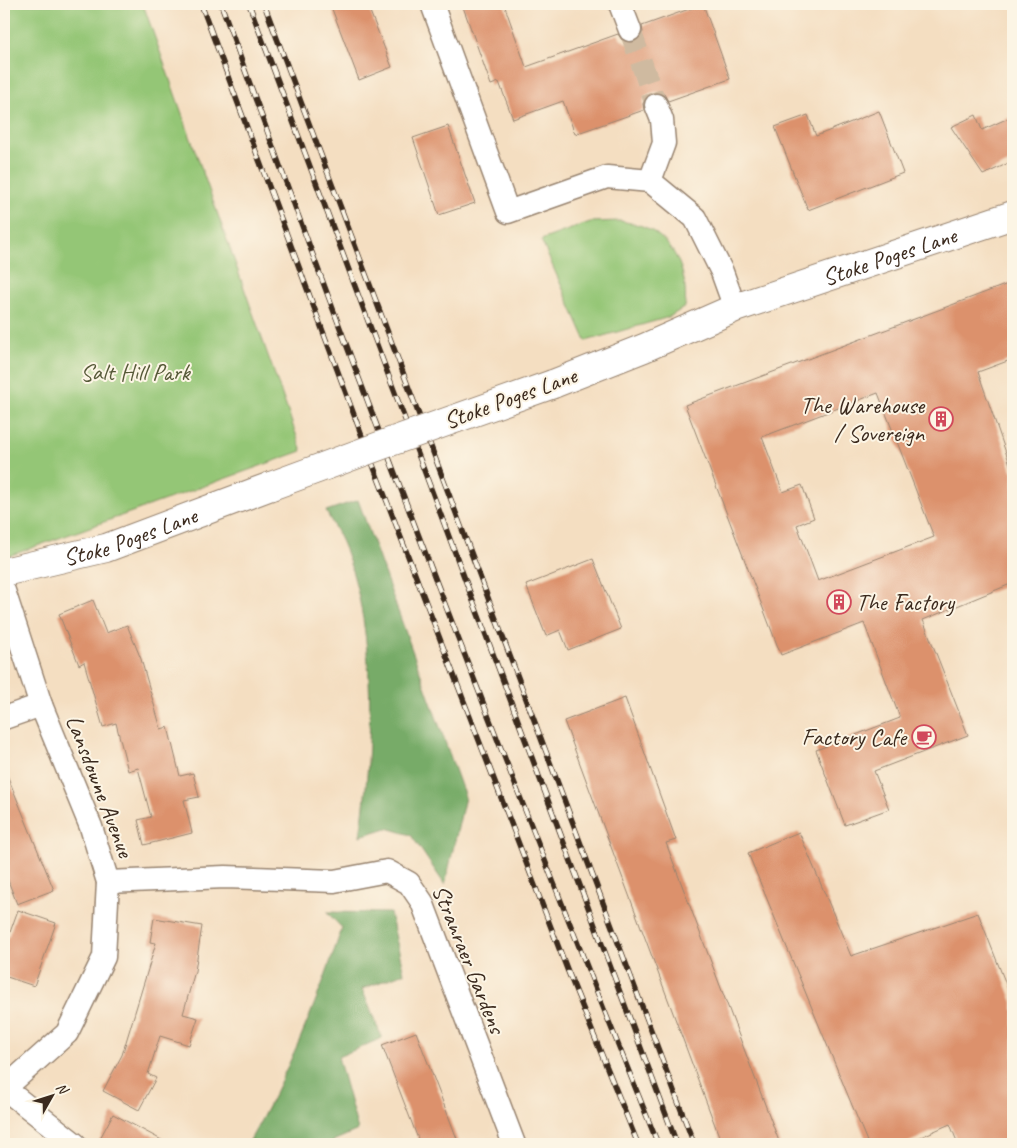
<svg xmlns="http://www.w3.org/2000/svg" width="1017" height="1148" font-family="Caveat,sans-serif">
<rect width="100%" height="100%" fill="#fcf5e5"/>
<filter id="ink" filterUnits="userSpaceOnUse"><feTurbulence type="fractalNoise" baseFrequency=".02" numOctaves="2"/><feDisplacementMap in="SourceGraphic" scale="10" xChannelSelector="R" yChannelSelector="G"/><feConvolveMatrix kernelMatrix="1 2 1 2 8 2 1 2 1" color-interpolation-filters="sRGB"/></filter>
<filter id="wash" filterUnits="userSpaceOnUse"><feTurbulence type="fractalNoise" baseFrequency=".0096" numOctaves="4" result="noise"/><feDisplacementMap in="SourceGraphic" scale="20" xChannelSelector="R" yChannelSelector="G"/><feGaussianBlur stdDeviation="1.12" result="paint"/><feColorMatrix in="noise" values="0 0 0 0 0 0 0 0 0 0 0 0 0 0 0 0 0 1.4 0 .05"/><feComposite in="paint" operator="in"/></filter>
<g filter="url(#wash)">
<rect width="100%" height="100%" fill="#f4dec1"/>
<g fill="#94c676" stroke="#68784a">
<polygon points="4,4 143,4 302,451 9,556 4,556"/>
<path d="M 621,221 C 629,223 639,224 647,228 C 677,244 688,275 685,307 L 669,317 L 586,341 L 541,240 L 590,222 Z"/>
</g>
<g fill="#77ab67" stroke="#596a42">
<path d="M 358,500 L 465,797 L 445,885 L 411,835 L 387,828 L 360,836 C 373,749 377,636 346,552 C 341,538 333,525 326,511 Z"/>
<path d="M 327,912 L 390,913 L 404,973 L 362,989 L 382,1038 L 338,1057 L 358,1130 L 333,1141 L 334,1144 L 248,1144 C 287,1075 317,1003 342,928 Z"/>
</g>
<g id="blocks">
<g fill="#dc916c" fill-rule="evenodd">
<polygon points="345,4 367,4 392,67 359,80 332,9"/>
<polygon points="462,4 504,4 526,67 618,34 622,40 627,43 634,42 640,38 643,32 642,26 703,4 730,79 668,101 664,94 657,92 652,93 645,97 643,104 644,110 575,134 563,101 513,119 499,82 491,85"/>
<polygon points="879,111 903,173 808,210 775,127 808,115 816,136"/>
<polygon points="976,115 982,130 1013,116 1013,161 983,175 951,127"/>
<polygon points="448,126 475,203 439,215 413,138"/>
<path d="M 1013,282 L 1013,359 L 978,372 L 1013,473 L 1013,583 L 923,620 L 968,735 L 874,771 L 889,809 L 845,825 L 816,750 L 900,718 L 864,623 L 781,655 L 685,405 ZM 878,393 L 934,537 L 818,581 L 797,525 L 814,518 L 802,485 L 783,492 L 762,437 Z"/>
<polygon points="593,559 621,629 568,650 560,630 546,636 526,585"/>
<polygon points="93,600 106,633 127,625 141,659 161,729 168,727 180,776 193,773 199,797 184,800 192,833 144,845 138,820 151,817 138,768 128,771 116,723 103,727 84,662 79,665 59,614"/>
<polygon points="625,698 676,840 666,843 780,1144 722,1144 564,721"/>
<polygon points="5,770 54,890 17,904 4,870 4,771"/>
<polygon points="799,832 851,956 978,913 1013,1002 1013,1144 958,1144 950,1124 905,1144 868,1144 748,853"/>
<polygon points="18,910 56,923 34,986 4,976 4,949"/>
<polygon points="154,918 202,926 195,971 183,1014 198,1018 189,1045 160,1036 148,1074 156,1078 139,1110 103,1091 122,1055 156,943 150,942"/>
<polygon points="416,1032 459,1144 420,1144 382,1045"/>
<polygon points="113,1114 169,1144 97,1144"/>
</g>
</g>
</g>
<g filter="url(#ink)">
<use href="#blocks" fill-opacity="0" stroke="#988470" stroke-width="1"/>
<g fill="none" stroke-linecap="round" stroke-linejoin="round">
<polyline stroke="#cfbaa0" stroke-width="22" stroke-dasharray="22 11" stroke-linecap="butt" points="630,30 656,105"/>
<g stroke="#988470" stroke-width="25">
<g id="minor">
<polyline points="432,4 508,212 607,177 650,181 695,218 722,272 735,308"/>
<polyline points="620,4 630,30"/>
<polyline points="650,181 664,143 662,120 656,105"/>
<polyline points="4,591 41,705 91,827 108,882 104,957 67,1033 4,1089"/>
<polyline points="4,718 41,705"/>
<polyline points="108,882 225,877 334,881 387,871 409,883 422,902 514,1144"/>
<polyline points="5,1089 75,1144"/>
</g>
</g>
<g stroke="#988470" stroke-width="30">
<g id="tertiary">
<path id="s1" d="M 553,384 L 644,348 L 735,308 L 1013,215"/>
<path id="s2" d="M 4,572 L 106,548 L 271,486"/>
</g>
</g>
<use href="#minor" stroke="#fff" stroke-width="22"/>
<use href="#tertiary" stroke="#fff" stroke-width="28"/>
<g stroke="#3b2a1e" stroke-width="5.5">
<g id="rail">
<polyline points="201,4 363,439 567,969 638,1144"/>
<path d="M 221,4 C 359,387 506,767 658,1144"/>
<polyline points="249,4 677,1144"/>
<polyline points="264,4 694,1144"/>
</g>
</g>
<use href="#rail" stroke="#fcf5e5" stroke-width="4" stroke-dasharray="11" stroke-linecap="butt"/>
<g stroke="#988470" stroke-width="30" stroke-linecap="butt">
<polyline id="tertiary-bridge" points="271,486 393,441 553,384"/>
</g>
<use href="#tertiary-bridge" stroke="#fff" stroke-width="28"/>
</g>
</g>
<defs>
<g id="building-ring" transform="scale(1.25)"><circle r="9.5" fill="#fcf5e5" stroke="#d1495b" stroke-width="1.5"/><path d="M-4-6H4V6H1V3H-1V6H-4ZM-2.5-4.3h1.7v1.8h-1.7ZM.8-4.3h1.7v1.8H.8ZM-2.5-1h1.7V.8h-1.7ZM.8-1h1.7V.8H.8Z" fill="#d1495b"/></g>
<g id="cafe-ring" transform="scale(1.25)"><circle r="9.5" fill="#fcf5e5" stroke="#d1495b" stroke-width="1.5"/><path d="M-5.5-4.5H6V0H3Q3 3.5 0 3.5H-2.5Q-5.5 3.5-5.5 0ZM3-3.2v2h1.7v-2ZM-6 4.5H4V6H-6Z" fill="#d1495b"/></g>
</defs>
<g fill-rule="evenodd">
<use href="#building-ring" x="941" y="419"/>
<use href="#building-ring" x="839" y="602"/>
<use href="#cafe-ring" x="924" y="737"/>
</g>
<g text-anchor="middle" stroke-width="4" stroke-linejoin="round" paint-order="stroke">
<g font-size="24" fill="#3b2a1e" stroke="#fcf5e5">
<text dy="8" stroke="none"><textPath href="#s1" startOffset="360">Stoke Poges Lane</textPath></text>
<text transform="translate(510 398) rotate(-20)" y="8">Stoke Poges Lane</text>
<text dy="8" stroke="none"><textPath href="#s2" startOffset="131">Stoke Poges Lane</textPath></text>
<text transform="translate(100 786) rotate(69)" y="8">Lansdowne Avenue</text>
<text transform="translate(469 959) rotate(68)" y="8">Stranraer Gardens</text>
</g>
<g font-size="24" fill="#565938" stroke="#fcf5e5">
<text x="135" y="380">Salt Hill Park</text>
</g>
<g font-size="24" fill="#3b2a1e" stroke="#fcf5e5" text-anchor="end">
<text x="924" y="413">The Warehouse<tspan x="924" dy="28">/ Sovereign</tspan></text>
<text x="856" y="610" text-anchor="start">The Factory</text>
<text x="906" y="745">Factory Cafe</text>
</g>
</g>
<rect width="1017" height="1148" fill="none" stroke="#fcf5e5" stroke-width="20"/>
<g transform="translate(52 1096) rotate(51)" stroke="#fcf5e5" stroke-width="4" paint-order="stroke">
<path d="M0-4L9 19L0 12L-9 19Z" fill="#3b2a1e"/>
<text y="-8" font-size="14" font-weight="bold" text-anchor="middle" fill="#3b2a1e">N</text>
</g>
</svg>
